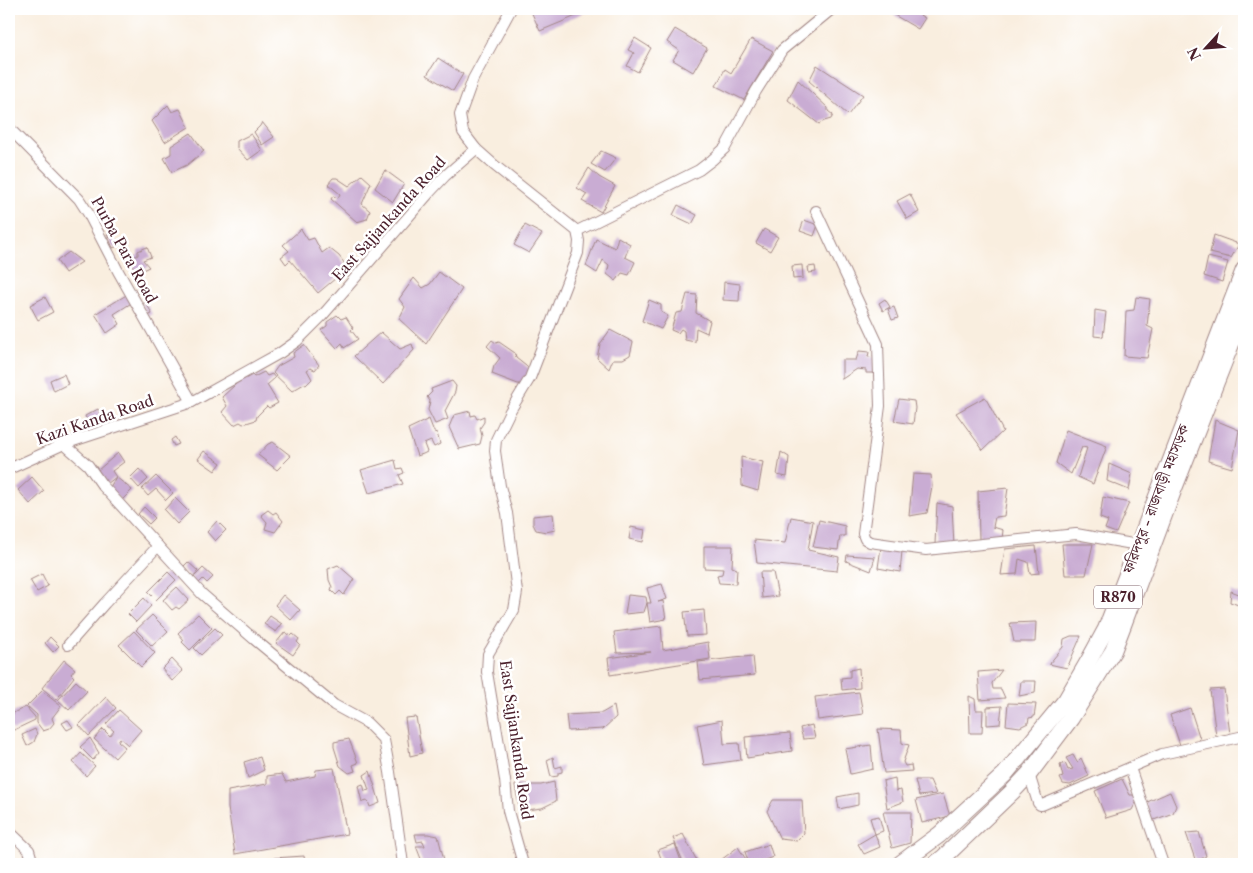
<svg xmlns="http://www.w3.org/2000/svg" width="1253" height="873" font-family="'Libre Caslon Text','Noto Serif Bengali',serif">
<rect width="100%" height="100%" fill="#fff"/>
<filter id="ink" filterUnits="userSpaceOnUse"><feTurbulence type="fractalNoise" baseFrequency=".02" numOctaves="2"/><feDisplacementMap in="SourceGraphic" scale="10" xChannelSelector="R" yChannelSelector="G"/><feConvolveMatrix kernelMatrix="1 2 1 2 8 2 1 2 1" color-interpolation-filters="sRGB"/></filter>
<filter id="wash" filterUnits="userSpaceOnUse"><feTurbulence type="fractalNoise" baseFrequency=".0096" numOctaves="4" result="noise"/><feDisplacementMap in="SourceGraphic" scale="20" xChannelSelector="R" yChannelSelector="G"/><feGaussianBlur stdDeviation="1.12" result="paint"/><feColorMatrix in="noise" values="0 0 0 0 0 0 0 0 0 0 0 0 0 0 0 0 0 1.4 0 .05"/><feComposite in="paint" operator="in"/></filter>
<g filter="url(#wash)">
<rect width="100%" height="100%" fill="#f9eedf"/>
<g id="blocks">
<g fill="#c9acd3">
<polygon points="530,9 593,9 540,31"/>
<polygon points="884,9 909,9 925,18 918,29"/>
<polygon points="675,29 707,48 693,72 673,60 679,50 667,42"/>
<polygon points="635,38 651,48 638,72 627,66 634,53 628,50"/>
<polygon points="751,39 773,51 744,100 716,86 725,69 731,73"/>
<polygon points="438,58 463,74 453,91 427,75"/>
<polygon points="817,65 863,95 848,115 809,81"/>
<polygon points="798,80 828,108 828,111 833,115 831,119 824,121 819,124 788,100"/>
<polygon points="168,105 172,112 180,109 189,127 165,142 152,121"/>
<polygon points="262,122 274,137 262,145 254,132 260,126"/>
<polygon points="191,133 204,151 187,165 172,172 164,158 171,154 171,146"/>
<polygon points="251,134 262,150 248,160 237,148 237,141"/>
<polygon points="601,151 616,158 605,172 591,164"/>
<polygon points="589,168 599,177 615,186 601,212 582,201 587,194 577,188"/>
<polygon points="385,170 404,184 393,202 375,188"/>
<polygon points="362,175 371,183 362,204 370,211 367,219 357,222 331,199 333,196 338,198 340,194 328,184 333,178 337,178 349,186"/>
<polygon points="910,194 919,212 907,219 897,201"/>
<polygon points="678,205 697,215 692,224 673,215"/>
<polygon points="804,220 818,225 814,236 800,231"/>
<polygon points="525,225 542,234 529,253 514,245"/>
<polygon points="301,229 308,240 314,238 322,253 329,248 339,256 348,268 318,293 290,260 286,264 281,257 289,251 283,245"/>
<polygon points="764,229 778,237 770,251 756,243"/>
<polygon points="111,232 118,246 113,248 107,234"/>
<polygon points="1214,235 1239,244 1231,258 1210,253"/>
<polygon points="618,237 630,244 625,257 635,262 629,275 622,273 616,281 607,274 609,265 603,260 597,273 586,266 596,239 615,248"/>
<polygon points="147,247 151,257 143,260 149,267 136,273 130,259 138,255 138,251"/>
<polygon points="69,252 82,262 65,273 57,261"/>
<polygon points="1208,257 1228,262 1222,282 1204,276"/>
<polygon points="802,265 803,278 793,279 792,266"/>
<polygon points="815,266 816,272 809,273 808,267"/>
<polygon points="439,272 462,289 426,344 399,319 405,307 399,299 414,278 423,288 430,284"/>
<polygon points="724,282 740,284 739,301 723,300"/>
<polygon points="128,294 133,302 114,314 120,324 107,333 95,314"/>
<polygon points="687,294 697,295 696,313 710,321 707,333 696,328 695,342 685,340 684,331 681,329 678,333 671,330 676,313 682,312"/>
<polygon points="45,297 53,312 38,320 30,305"/>
<polygon points="1136,297 1150,299 1147,326 1153,329 1147,358 1124,356 1126,311 1134,310"/>
<polygon points="885,299 890,307 883,311 879,303"/>
<polygon points="649,300 661,305 661,312 668,316 661,329 642,321"/>
<polygon points="146,302 152,314 148,316 142,304"/>
<polygon points="894,307 898,318 892,320 888,309"/>
<polygon points="1095,310 1106,312 1103,337 1094,336"/>
<polygon points="337,315 341,319 346,317 353,328 351,330 358,339 344,348 342,343 337,348 321,330 327,326 327,322"/>
<polygon points="610,330 633,342 630,355 623,359 613,359 609,369 597,358 600,344"/>
<polygon points="381,332 400,349 412,344 414,350 383,384 354,356"/>
<polygon points="492,340 496,343 499,342 515,353 516,358 531,370 524,384 518,384 492,374 494,366 500,358 487,346"/>
<polygon points="304,345 319,365 315,370 310,368 307,370 312,379 306,385 304,384 292,391 273,373 278,366 294,357 293,353"/>
<polygon points="859,351 869,352 868,357 875,356 874,373 866,373 866,370 857,369 842,379 842,360 856,360"/>
<polygon points="249,372 254,377 264,372 267,376 272,374 275,378 267,385 278,403 269,408 267,406 257,416 256,420 243,424 240,422 234,425 222,412 227,406 222,397"/>
<polygon points="64,374 68,384 54,391 50,380"/>
<polygon points="452,381 456,386 455,392 445,411 448,419 435,424 428,410 430,401 427,397 432,392 431,389"/>
<polygon points="985,397 1003,431 983,450 956,413"/>
<polygon points="899,399 914,401 915,408 913,424 894,421"/>
<polygon points="98,409 105,423 92,430 85,416"/>
<polygon points="470,411 471,416 475,415 477,419 484,416 484,422 480,428 482,436 480,444 459,449 449,427 454,415"/>
<polygon points="429,419 434,432 437,433 440,444 434,447 431,441 424,444 427,452 423,454 417,456 408,429"/>
<polygon points="1215,420 1239,430 1232,468 1208,461"/>
<polygon points="1066,430 1107,446 1093,484 1078,477 1087,448 1082,447 1071,474 1056,463"/>
<polygon points="175,437 179,444 174,446 171,440"/>
<polygon points="273,442 291,456 277,470 258,455 268,444"/>
<polygon points="204,451 221,463 215,471 198,459"/>
<polygon points="781,452 789,457 787,477 777,475"/>
<polygon points="118,453 124,462 112,471 116,477 132,490 121,501 109,489 116,477 107,484 98,470"/>
<polygon points="741,457 763,462 758,491 742,486"/>
<polygon points="395,460 397,469 402,468 404,473 399,475 403,484 369,493 361,470"/>
<polygon points="1109,464 1132,474 1129,490 1107,481"/>
<polygon points="139,469 148,479 139,488 130,478"/>
<polygon points="913,474 931,475 932,486 927,513 909,516"/>
<polygon points="156,476 173,493 166,500 156,489 148,496 142,489"/>
<polygon points="32,477 44,491 30,504 18,490"/>
<polygon points="1008,488 1004,516 995,517 993,527 1003,530 1002,539 979,540 978,491"/>
<polygon points="1103,497 1129,503 1116,533 1105,529 1108,521 1100,518"/>
<polygon points="175,498 189,512 177,524 164,510"/>
<polygon points="937,503 952,506 954,546 935,544"/>
<polygon points="144,507 155,518 149,524 138,514"/>
<polygon points="268,510 273,514 276,512 283,521 275,532 265,529 267,522 261,515"/>
<polygon points="553,514 555,530 546,532 536,530 533,524 533,516"/>
<polygon points="791,517 813,521 808,550 839,557 837,571 757,563 754,540 785,543"/>
<polygon points="819,520 845,526 845,536 840,536 838,550 813,547"/>
<polygon points="217,521 226,530 215,541 207,532"/>
<polygon points="631,527 645,530 643,542 629,539"/>
<polygon points="1062,544 1093,544 1086,575 1065,575"/>
<polygon points="704,546 733,546 732,567 737,569 736,584 719,583 717,575 722,574 723,569 704,568"/>
<polygon points="1036,546 1039,573 1030,574 1028,562 1019,559 1017,574 1001,575 1005,549"/>
<polygon points="881,547 902,551 900,572 878,568"/>
<polygon points="847,555 875,557 871,571 846,561"/>
<polygon points="188,562 198,571 192,578 182,568"/>
<polygon points="338,565 354,579 344,595 340,591 336,595 331,590 332,587 329,580 328,569"/>
<polygon points="203,568 213,577 207,583 203,579 197,585 191,580"/>
<polygon points="168,572 176,580 156,600 148,592"/>
<polygon points="760,572 773,572 778,596 762,598"/>
<polygon points="42,574 48,586 37,592 30,580"/>
<polygon points="662,584 667,599 658,602 663,601 666,619 650,622 647,603 651,603 647,588"/>
<polygon points="177,587 189,600 179,609 176,607 172,610 163,600"/>
<polygon points="1231,591 1244,596 1244,607 1230,602"/>
<polygon points="283,595 300,610 291,620 275,605"/>
<polygon points="628,595 646,597 647,603 644,612 625,614"/>
<polygon points="144,598 151,606 136,622 128,614"/>
<polygon points="704,610 706,635 687,636 684,612"/>
<polygon points="198,614 212,628 190,650 182,642 184,640 178,633"/>
<polygon points="152,615 168,631 152,646 136,630"/>
<polygon points="270,616 282,624 276,632 264,624"/>
<polygon points="1036,622 1035,642 1014,642 1010,623"/>
<polygon points="661,626 663,650 708,642 710,659 610,675 608,658 651,652 617,653 614,632"/>
<polygon points="215,628 222,635 201,655 194,648"/>
<polygon points="134,631 155,653 141,667 119,645"/>
<polygon points="285,632 291,636 293,634 299,639 297,642 300,645 293,655 276,643"/>
<polygon points="1071,636 1081,636 1067,668 1049,664 1063,647 1064,639"/>
<polygon points="50,637 59,646 53,652 45,643"/>
<polygon points="753,656 755,675 700,680 698,662"/>
<polygon points="172,659 183,671 172,681 162,669"/>
<polygon points="64,660 75,669 71,674 74,677 56,700 42,688"/>
<polygon points="859,668 860,688 842,690 841,678 850,677 850,670"/>
<polygon points="1002,670 992,683 993,689 1001,689 1005,698 980,700 978,672"/>
<polygon points="76,681 87,691 69,710 58,700"/>
<polygon points="1021,681 1036,681 1035,693 1019,696"/>
<polygon points="1224,689 1230,734 1216,736 1210,690"/>
<polygon points="42,691 61,706 52,718 54,723 49,729 43,731 37,723 37,715 27,706"/>
<polygon points="859,692 863,714 818,720 815,697"/>
<polygon points="969,696 975,699 976,710 983,710 982,733 970,733"/>
<polygon points="106,697 116,708 89,736 79,725"/>
<polygon points="1008,703 1036,704 1034,717 1029,718 1028,723 1020,727 1006,725"/>
<polygon points="614,706 616,717 603,729 568,731 566,715 602,713"/>
<polygon points="1002,706 1000,724 987,725 987,707"/>
<polygon points="26,707 35,717 35,720 14,730 10,727 9,717 15,712"/>
<polygon points="1190,708 1200,739 1195,743 1180,745 1170,715"/>
<polygon points="119,710 141,730 128,745 120,738 118,741 125,747 115,758 94,739 103,729 110,736 114,731 106,724"/>
<polygon points="416,717 422,753 410,756 405,718"/>
<polygon points="68,720 73,727 67,730 62,723"/>
<polygon points="722,720 724,744 739,743 741,760 704,765 697,725"/>
<polygon points="812,725 815,738 803,739 800,728"/>
<polygon points="35,729 37,734 34,742 27,746 22,735"/>
<polygon points="878,729 901,730 902,743 909,745 903,762 905,766 911,765 912,771 884,773"/>
<polygon points="790,733 792,751 747,758 745,737"/>
<polygon points="90,738 99,753 93,760 80,747"/>
<polygon points="349,739 358,763 353,765 355,771 349,773 340,766 334,747 334,742"/>
<polygon points="871,745 873,769 850,774 845,749"/>
<polygon points="81,753 95,766 86,776 73,762"/>
<polygon points="1073,755 1077,762 1081,758 1089,776 1070,785 1063,784 1060,778 1063,777 1060,765 1065,763 1068,770 1073,769 1066,758"/>
<polygon points="260,757 264,770 248,778 244,762"/>
<polygon points="553,757 555,768 562,766 562,772 558,773 558,776 551,777 547,760"/>
<polygon points="334,768 347,834 235,854 228,808 228,791 267,784 267,776 282,774 286,782 315,776 316,770"/>
<polygon points="370,771 380,803 370,807 368,801 362,802 358,786 363,784 365,791 369,790 364,775"/>
<polygon points="895,778 896,791 901,790 903,802 887,808 883,781"/>
<polygon points="1122,779 1130,795 1137,795 1138,802 1135,804 1132,810 1106,818 1095,791"/>
<polygon points="915,780 930,780 936,794 919,796"/>
<polygon points="554,782 556,801 542,808 520,811 515,785 541,785"/>
<polygon points="1170,792 1176,806 1173,813 1151,821 1145,803"/>
<polygon points="858,793 858,805 839,809 837,797"/>
<polygon points="943,794 950,816 922,823 916,800"/>
<polygon points="773,800 802,800 804,834 797,841 780,839 767,811"/>
<polygon points="883,812 911,812 910,843 892,848"/>
<polygon points="879,816 883,831 875,834 880,847 864,854 858,844 875,834 870,818"/>
<polygon points="1199,832 1206,856 1196,862 1186,833"/>
<polygon points="415,834 428,834 438,836 445,864 423,864 416,846 425,846 423,841 417,842"/>
<polygon points="683,834 698,863 695,864 684,864 673,838"/>
<polygon points="675,844 682,864 663,864 658,850"/>
<polygon points="769,844 773,857 754,864 749,864 745,852"/>
<polygon points="738,847 749,864 718,864 717,863"/>
<polygon points="304,856 305,864 274,864 274,858"/>
</g>
</g>
</g>
<g filter="url(#ink)">
<use href="#blocks" fill-opacity="0" stroke="#a28685" stroke-width="1"/>
<g fill="none" stroke-linecap="round" stroke-linejoin="round">
<g stroke="#a28685" stroke-width="12">
<g id="street">
<polyline points="511,9 473,79 460,115 463,132 476,149 494,165 577,231 579,241 578,253 530,378 510,411 496,440 495,451 500,486 507,513 517,592 514,610 488,654 487,672 505,780 508,811 523,864"/>
<polyline points="9,128 79,199 88,213 118,271 192,402"/>
<polyline points="816,211 878,344 880,406 863,534 865,539 870,542 926,550 1076,534 1138,545"/>
<polyline points="577,231 699,170 712,160 725,148 756,91 782,50 832,9"/>
<polyline points="64,444 88,465 102,485 202,594 254,639 334,705 367,723 384,740 390,772 403,864"/>
<polyline points="9,469 64,444 192,402 280,353 297,341 322,316 430,192 445,176 476,149"/>
<polyline points="68,645 105,603 158,546"/>
<polyline points="1130,768 1163,864"/>
<polyline points="1029,774 1038,803 1040,805 1042,805 1162,754 1244,736"/>
<polyline points="9,831 29,850 33,864"/>
</g>
</g>
<g stroke="#a28685" stroke-width="18">
<g id="primary">
<polyline points="900,864 939,835 1005,774 1066,700 1088,662 1106,629 1244,270"/>
<polyline points="935,864 944,857 1012,792 1029,774 1071,718 1113,651 1123,625 1173,491 1244,311"/>
</g>
</g>
<use href="#street" stroke="#fff" stroke-width="10"/>
<use href="#primary" stroke="#fff" stroke-width="16"/>
</g>
</g>
<g text-anchor="middle" stroke-width="5" stroke-linejoin="round" paint-order="stroke">
<rect fill="#fff" stroke="#80626b" stroke-width="1" x="1094" y="585.5" width="48" height="23" rx="4"/>
<g font-size="14" font-weight="bold" fill="#4a1f2b">
<text x="1118" y="602">R870</text>
</g>
<g font-size="15" fill="#4a1f2b" stroke="#fff">
<text transform="translate(389 219) rotate(-48)" y="5">East Sajjankanda Road</text>
<text transform="translate(124 250) rotate(61)" y="5">Purba Para Road</text>
<text transform="translate(95 420) rotate(-19)" y="5">Kazi Kanda Road</text>
<text transform="translate(1156 499) rotate(-69)" y="5">ফরিদপুর - রাজবাড়ী মহাসড়ক</text>
<text transform="translate(516 740) rotate(82)" y="5">East Sajjankanda Road</text>
</g>
</g>
<rect width="1253" height="873" fill="none" stroke="#fff" stroke-width="30"/>
<g transform="translate(1206 48) rotate(244)" stroke="#ffffff" stroke-width="4" paint-order="stroke">
<path d="M0-4L9 19L0 12L-9 19Z" fill="#4a1f2b"/>
<text y="-8" font-size="14" font-weight="bold" text-anchor="middle" fill="#4a1f2b">N</text>
</g>
</svg>
